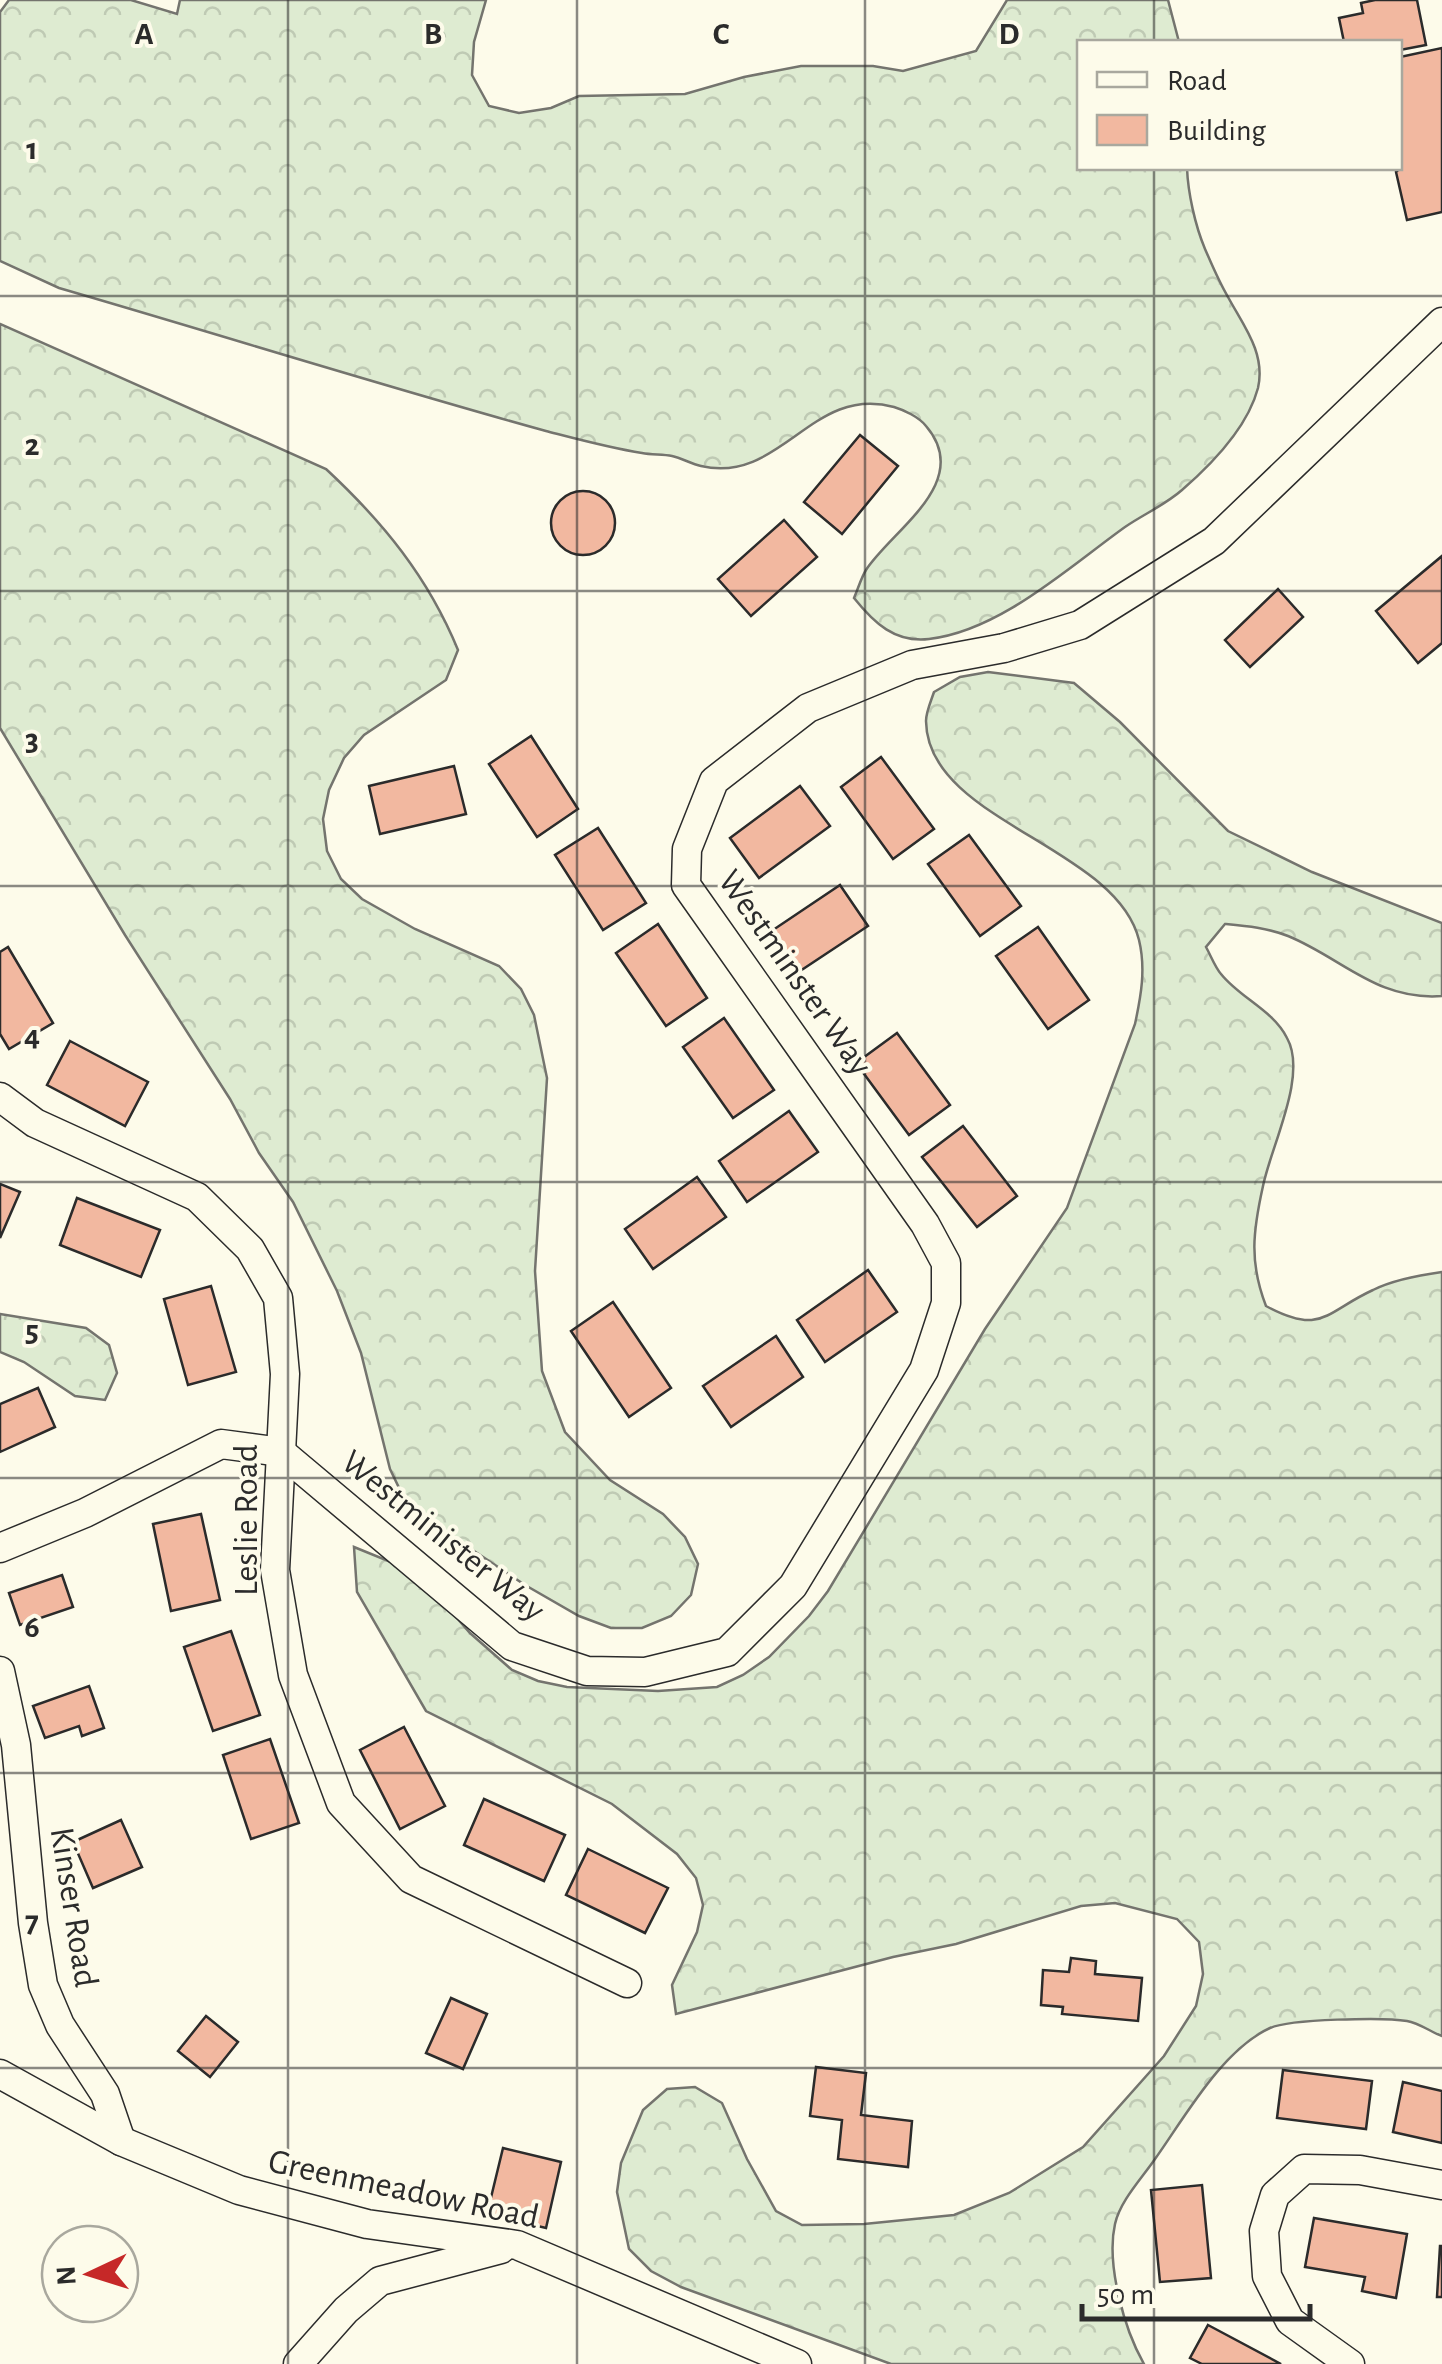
<svg xmlns="http://www.w3.org/2000/svg" width="1442" height="2364" font-family="'Alegreya Sans',sans-serif">
<defs>
<pattern id="forest-crowns" width="20" height="18" patternUnits="userSpaceOnUse" patternTransform="scale(2.5)"><rect width="20" height="18" fill="#deebd1"/><path d="M2 6a3 3 0 1 1 6 0M12 15a3 3 0 1 1 6 0" fill="none" stroke="#bfcab4"/></pattern>
</defs>
<rect width="100%" height="100%" fill="#fdfbea"/>
<g fill="url(#forest-crowns)" stroke="#74746e" stroke-width="2.5">
<path d="M 9,0 L 131,0 L 177,14 L 180,0 L 486,0 L 474,42 L 472,75 L 489,106 L 519,113 L 551,108 L 579,96 L 685,94 L 744,77 L 801,66 L 873,66 L 903,71 L 976,51 L 1007,0 L 1168,0 L 1179,42 L 1080,42 L 1080,168 L 1187,168 C 1188,193 1195,225 1205,249 C 1212,265 1219,282 1228,297 C 1243,325 1266,353 1258,388 C 1248,426 1212,464 1182,490 C 1165,505 1144,514 1125,527 C 1069,567 1000,631 929,639 C 895,643 874,623 854,598 C 858,589 861,578 866,570 C 892,530 974,482 926,426 C 919,417 904,410 894,407 C 812,384 781,485 701,466 C 691,464 682,458 672,456 C 663,454 652,455 642,453 C 610,448 577,439 546,431 C 383,386 221,335 59,288 L 0,261 L 0,12 Z"/>
<path d="M 0,324 L 326,469 C 383,522 428,577 458,650 L 446,680 L 364,735 L 344,758 L 329,790 L 323,819 L 327,851 L 341,879 L 362,899 L 415,929 L 499,966 L 521,989 L 534,1015 L 547,1078 L 535,1271 L 542,1371 L 565,1432 L 610,1480 L 663,1514 L 685,1537 L 698,1564 L 691,1595 L 671,1616 L 642,1628 L 611,1628 L 579,1616 L 525,1585 L 423,1517 L 402,1494 L 390,1469 L 361,1353 L 337,1291 L 293,1202 L 259,1153 L 230,1099 L 125,935 L 0,728 Z"/>
<path d="M 988,672 L 1074,683 L 1120,722 L 1228,831 L 1312,872 L 1442,923 L 1442,996 C 1377,1001 1342,958 1288,936 C 1268,928 1246,926 1225,924 L 1206,947 C 1211,956 1215,967 1221,974 C 1240,998 1273,1010 1287,1038 C 1308,1075 1271,1146 1263,1186 C 1253,1231 1249,1262 1266,1306 C 1322,1336 1325,1312 1373,1290 C 1393,1280 1420,1275 1442,1272 L 1442,2036 C 1431,2032 1419,2023 1407,2021 C 1384,2017 1290,2019 1270,2028 C 1222,2050 1185,2117 1155,2159 C 1142,2178 1120,2201 1115,2224 C 1106,2264 1124,2329 1144,2364 L 891,2364 L 681,2287 L 651,2271 L 629,2249 L 617,2192 L 621,2163 L 643,2110 L 667,2089 L 695,2087 L 722,2103 L 747,2159 L 776,2211 L 802,2225 L 864,2224 L 954,2215 L 1009,2193 L 1083,2147 L 1164,2056 L 1196,2006 L 1203,1974 L 1199,1942 L 1177,1919 L 1115,1903 L 1081,1906 L 956,1944 L 893,1957 L 676,2014 L 672,1985 L 697,1932 L 703,1905 L 696,1878 L 677,1854 L 612,1804 L 426,1711 L 357,1592 L 354,1547 L 418,1573 L 470,1633 L 512,1670 L 538,1681 L 567,1687 L 658,1691 L 717,1687 L 743,1675 L 769,1657 L 809,1616 L 828,1591 L 985,1329 L 1067,1208 L 1135,1024 C 1141,996 1146,969 1139,940 C 1116,846 927,821 926,721 C 926,712 931,701 934,692 L 960,677 Z"/>
<polygon points="0,1314 86,1328 109,1345 117,1373 105,1400 75,1396 24,1362 0,1352"/>
</g>
<g fill="#f2b8a0" stroke="#2b2b2b" stroke-width="2.5">
<polygon points="1375,0 1417,0 1426,45 1400,50 1400,42 1344,42 1339,18 1363,13 1361,3"/>
<polygon points="1442,48 1442,212 1407,220 1396,172 1400,168 1400,57"/>
<polygon points="860,435 898,466 842,534 804,502"/>
<circle cx="583" cy="523" r="32"/>
<polygon points="784,520 817,557 751,616 718,579"/>
<polygon points="1442,556 1442,643 1418,663 1376,611"/>
<polygon points="1278,589 1303,617 1250,667 1225,640"/>
<polygon points="531,736 578,809 537,837 489,764"/>
<polygon points="881,757 934,829 893,859 841,787"/>
<polygon points="454,766 466,814 380,834 369,786"/>
<polygon points="800,786 830,826 759,878 730,838"/>
<polygon points="598,828 646,903 603,930 555,855"/>
<polygon points="969,835 1021,906 980,936 928,864"/>
<polygon points="840,885 868,926 794,975 767,934"/>
<polygon points="658,924 707,998 666,1026 616,953"/>
<polygon points="1038,927 1089,1000 1048,1029 996,956"/>
<polygon points="8,947 53,1023 9,1049 0,1034 0,952"/>
<polygon points="724,1018 774,1090 733,1118 683,1047"/>
<polygon points="897,1033 950,1105 909,1135 856,1063"/>
<polygon points="70,1041 148,1082 125,1126 47,1085"/>
<polygon points="789,1111 818,1152 747,1202 719,1161"/>
<polygon points="963,1126 1017,1196 977,1227 922,1157"/>
<polygon points="697,1177 726,1217 653,1269 625,1229"/>
<polygon points="0,1184 20,1192 0,1238"/>
<polygon points="77,1198 160,1230 141,1277 60,1245"/>
<polygon points="868,1270 897,1312 825,1362 797,1320"/>
<polygon points="211,1286 236,1372 188,1385 164,1299"/>
<polygon points="613,1302 671,1388 629,1417 571,1331"/>
<polygon points="776,1336 803,1377 731,1427 703,1386"/>
<polygon points="38,1388 55,1427 0,1452 0,1404"/>
<polygon points="201,1514 220,1600 171,1611 153,1524"/>
<polygon points="62,1575 73,1607 20,1625 9,1593"/>
<polygon points="231,1631 260,1715 213,1731 184,1647"/>
<polygon points="89,1686 104,1728 82,1736 79,1726 45,1738 33,1706"/>
<polygon points="404,1727 445,1806 400,1829 360,1750"/>
<polygon points="270,1739 299,1823 251,1839 223,1755"/>
<polygon points="484,1799 565,1835 544,1881 464,1845"/>
<polygon points="121,1820 142,1867 93,1888 73,1842"/>
<polygon points="588,1849 668,1888 645,1933 566,1895"/>
<polygon points="1071,1958 1096,1961 1095,1974 1142,1978 1138,2021 1062,2014 1063,2007 1041,2005 1043,1970 1069,1972"/>
<polygon points="451,1998 487,2014 463,2069 426,2053"/>
<polygon points="206,2016 238,2042 210,2077 178,2051"/>
<polygon points="816,2067 866,2073 861,2115 912,2121 908,2167 838,2159 842,2120 810,2116"/>
<polygon points="1283,2070 1372,2081 1366,2129 1277,2118"/>
<polygon points="1403,2082 1442,2091 1442,2143 1393,2132"/>
<polygon points="503,2148 561,2162 546,2228 487,2214"/>
<polygon points="1202,2185 1211,2278 1160,2282 1151,2190"/>
<polygon points="1314,2218 1407,2234 1396,2298 1362,2291 1365,2277 1305,2267"/>
<polygon points="1440,2246 1442,2246 1442,2297 1437,2297"/>
<polygon points="1208,2325 1281,2364 1202,2364 1190,2358"/>
</g>
<g fill="none" stroke-linecap="round" stroke-linejoin="round">
<g stroke="#2b2b2b" stroke-width="31">
<g id="street">
<polyline points="0,1097 35,1123 197,1197 250,1249 278,1298 285,1374 275,1570 293,1675 341,1803 411,1879 627,1983"/>
<polyline points="0,1548 85,1513 221,1444 281,1452 512,1646 587,1671 645,1672 727,1652 793,1586 924,1370 946,1303 946,1263 925,1224 686,885 687,849 714,781 808,708 912,665 1004,648 1080,625 1214,541 1442,322"/>
<polyline points="0,1671 16,1745 33,1923 43,1985 60,2025 105,2094 121,2141"/>
<polyline points="0,2074 121,2141 239,2190 367,2224 517,2245 797,2364"/>
<polyline points="298,2364 346,2310 380,2281 501,2249"/>
<polyline points="1350,2364 1290,2321 1267,2276 1264,2231 1275,2195 1304,2169 1360,2170 1442,2185"/>
</g>
</g>
<use href="#street" stroke="#fdfbea" stroke-width="28"/>
</g>
<path fill="none" stroke="#2b2b2b" stroke-width="2.5" stroke-opacity="0.55" d="M 288,0 L 288,2364M 577,0 L 577,2364M 865,0 L 865,2364M 1154,0 L 1154,42M 1154,168 L 1154,2364M 0,296 L 1442,296M 0,591 L 1442,591M 0,886 L 1442,886M 0,1182 L 1442,1182M 0,1478 L 1442,1478M 0,1773 L 1442,1773M 0,2068 L 1442,2068"/>
<g text-anchor="middle" stroke-width="8" stroke-linejoin="round" paint-order="stroke">
<g font-size="35" fill="#2b2b2b" stroke="#fdfbea">
<text transform="translate(796 972) rotate(55)" y="12">Westminster Way</text>
<text transform="translate(245 1520) rotate(-90)" y="12">Leslie Road</text>
<text transform="translate(444 1535) rotate(39)" y="12">Westminister Way</text>
<text transform="translate(75 1907) rotate(81)" y="12">Kinser Road</text>
<text transform="translate(404 2188) rotate(12)" y="12">Greenmeadow Road</text>
</g>
</g>
<g font-size="32" text-anchor="middle" font-weight="bold" fill="#2b2b2b" stroke="#fdfbea" stroke-width="8" stroke-linejoin="round" paint-order="stroke">
<text x="144" y="44">A</text>
<text x="433" y="44">B</text>
<text x="721" y="44">C</text>
<text x="1009" y="44">D</text>
<text x="32" y="159">1</text>
<text x="32" y="455">2</text>
<text x="32" y="750">3</text>
<text x="32" y="1046">4</text>
<text x="32" y="1341">5</text>
<text x="32" y="1637">6</text>
<text x="32" y="1932">7</text>
</g>
<rect x="1077" y="40" width="325" height="130" fill="#fdfbea" stroke="#a9a89e" stroke-width="2.5"/>
<rect x="1097" y="72" width="50" height="15" fill="#fdfbea" stroke="#a9a89e" stroke-width="2.5"/>
<text x="1167" y="90" font-size="30" fill="#2b2b2b">Road</text>
<rect x="1097" y="115" width="50" height="30" fill="#f2b8a0" stroke="#a9a89e" stroke-width="2.5"/>
<text x="1167" y="140" font-size="30" fill="#2b2b2b">Building</text>
<g transform="translate(90 2274) rotate(266)"><circle r="48" fill="#fdfbea" stroke="#a9a89e" stroke-width="2.5"/>
<path d="M0-8L18 38L0 25L-18 38Z" fill="#c62828"/>
<text y="-15" font-size="28" font-weight="bold" text-anchor="middle" fill="#2b2b2b">N</text>
</g>
<path d="M1082 2304v15h228v-15" fill="none" stroke="#2b2b2b" stroke-width="5"/>
<text x="1097" y="2304" font-size="30" fill="#2b2b2b" stroke="#fdfbea" stroke-width="8" paint-order="stroke">50 m</text>
</svg>
